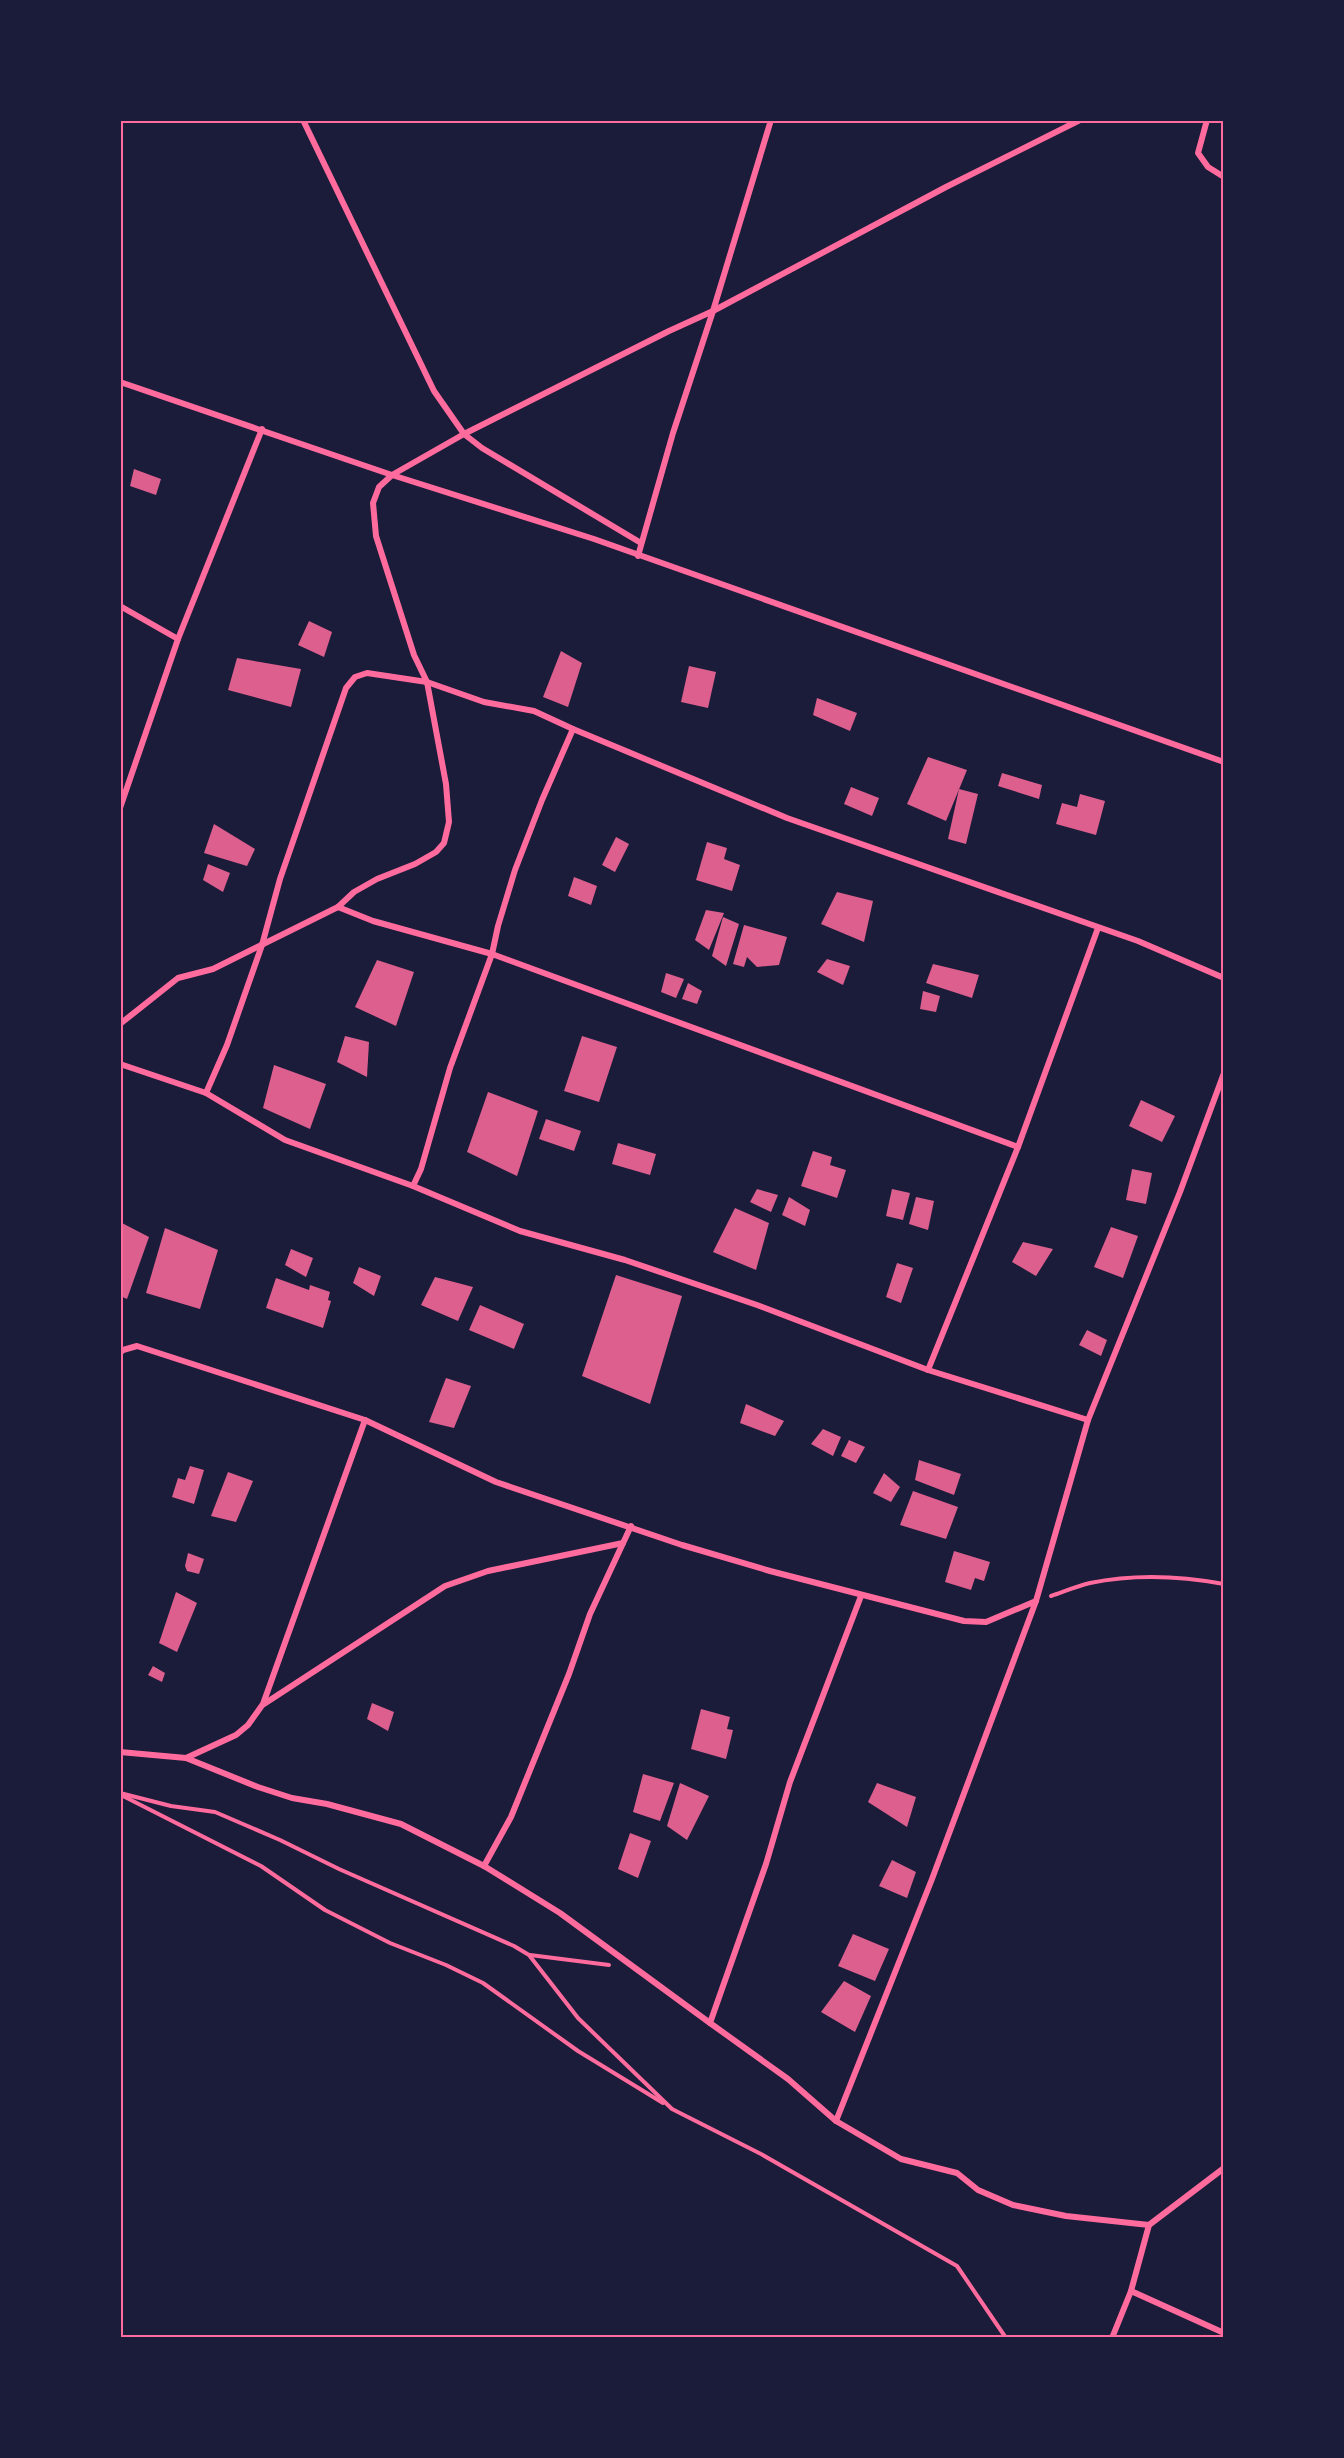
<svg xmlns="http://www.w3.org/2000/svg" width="1344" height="2458" font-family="'Exo 2',sans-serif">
<rect width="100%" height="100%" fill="#1b1b3a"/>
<g fill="#dd5f8e">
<polygon points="134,469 161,479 156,495 130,486"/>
<polygon points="309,621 332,632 324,657 298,645"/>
<polygon points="561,651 582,663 568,707 543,697"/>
<polygon points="237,658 301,669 291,707 228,690"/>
<polygon points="689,666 716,672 708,708 681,702"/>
<polygon points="817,698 857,713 850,731 813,715"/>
<polygon points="928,757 967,770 946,821 907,804"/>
<polygon points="1002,773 1042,785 1039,799 998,786"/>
<polygon points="851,787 879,798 872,816 844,804"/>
<polygon points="959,789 978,794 966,844 948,839"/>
<polygon points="1080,794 1105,801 1096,835 1056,824 1062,803 1077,807"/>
<polygon points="214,824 255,849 247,866 204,853"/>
<polygon points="616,837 629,844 615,872 602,865"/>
<polygon points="707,842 727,848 724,859 740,865 732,891 696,880"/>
<polygon points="208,864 230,873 223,892 203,880"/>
<polygon points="574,877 597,886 591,905 568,896"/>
<polygon points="837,892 873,901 864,942 821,924"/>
<polygon points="706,910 724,913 709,950 695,940"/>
<polygon points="723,917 739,924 726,966 712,956"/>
<polygon points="744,925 787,937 779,965 757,967 747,957 744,967 733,964"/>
<polygon points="827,959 850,966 843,985 817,972"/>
<polygon points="377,960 414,972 396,1026 355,1007"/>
<polygon points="933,964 979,975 972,998 926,983"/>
<polygon points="666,973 684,979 676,998 661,992"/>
<polygon points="688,983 702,991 697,1004 682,999"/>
<polygon points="923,991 940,996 936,1012 920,1009"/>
<polygon points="345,1036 369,1042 367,1077 337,1062"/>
<polygon points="582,1036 617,1047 599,1102 564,1091"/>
<polygon points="274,1065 326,1084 310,1129 263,1108"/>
<polygon points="488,1092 538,1111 517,1176 467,1152"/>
<polygon points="1141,1100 1175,1116 1162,1142 1129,1126"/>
<polygon points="546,1119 581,1131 574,1151 539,1139"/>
<polygon points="618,1143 656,1154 650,1175 612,1164"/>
<polygon points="813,1151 832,1157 830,1165 846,1170 837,1198 801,1186"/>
<polygon points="1132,1169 1152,1173 1146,1204 1126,1200"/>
<polygon points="757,1189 778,1195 771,1212 750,1202"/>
<polygon points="892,1189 910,1193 903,1220 886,1216"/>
<polygon points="789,1197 810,1210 805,1226 782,1215"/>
<polygon points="916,1197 934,1201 928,1230 909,1224"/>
<polygon points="735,1208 769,1223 756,1270 713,1252"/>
<polygon points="120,1222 149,1237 127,1299 120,1296"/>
<polygon points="1111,1227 1138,1236 1123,1278 1094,1267"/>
<polygon points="165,1228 218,1250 200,1309 146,1293"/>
<polygon points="1023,1242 1053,1249 1036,1276 1012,1262"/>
<polygon points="291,1249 313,1258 306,1277 285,1265"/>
<polygon points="897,1263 913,1268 901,1303 886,1297"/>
<polygon points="359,1267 381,1276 374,1296 353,1283"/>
<polygon points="616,1275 682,1296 650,1404 582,1376"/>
<polygon points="435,1277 473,1287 458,1321 421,1305"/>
<polygon points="276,1278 309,1290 310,1285 330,1292 328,1300 331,1301 323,1328 266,1308"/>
<polygon points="480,1305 524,1324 514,1349 469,1330"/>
<polygon points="1087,1330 1107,1340 1101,1356 1079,1345"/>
<polygon points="446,1378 471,1386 454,1428 429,1422"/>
<polygon points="746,1404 784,1421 775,1436 740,1423"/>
<polygon points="823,1429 841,1437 833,1456 811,1444"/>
<polygon points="849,1440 865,1447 856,1463 841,1456"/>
<polygon points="919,1460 961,1474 954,1495 915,1480"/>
<polygon points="190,1466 204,1470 194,1504 172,1497 178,1478 185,1480"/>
<polygon points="228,1472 253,1481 236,1522 211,1516"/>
<polygon points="884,1473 900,1487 891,1502 873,1493"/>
<polygon points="913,1491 958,1507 946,1539 900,1525"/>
<polygon points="954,1551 990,1562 984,1581 975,1578 971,1590 945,1582"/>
<polygon points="188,1553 204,1559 199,1574 187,1571 185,1566"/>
<polygon points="176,1592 197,1603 177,1652 159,1643"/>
<polygon points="153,1666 165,1673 162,1682 148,1675"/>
<polygon points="372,1703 394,1712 388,1731 367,1719"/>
<polygon points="701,1709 730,1717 727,1729 733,1730 726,1759 691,1749"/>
<polygon points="643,1774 674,1783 660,1821 633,1812"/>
<polygon points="680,1783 709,1796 687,1840 667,1826"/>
<polygon points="877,1783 916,1797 907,1827 868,1802"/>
<polygon points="630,1833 651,1841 638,1878 618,1869"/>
<polygon points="892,1860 916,1872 907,1898 879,1886"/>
<polygon points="853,1934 889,1949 875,1981 838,1966"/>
<polygon points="844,1981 871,1996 855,2032 821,2012"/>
</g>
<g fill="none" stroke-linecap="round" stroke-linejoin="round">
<g stroke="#ff6b9d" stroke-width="4">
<path d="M 1051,1596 C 1063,1592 1077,1586 1090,1583 C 1134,1574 1181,1576 1224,1584"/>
<polyline points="120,1793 171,1806 215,1812 280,1840 339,1869 514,1946 529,1955 578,2018 672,2109 761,2154 957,2266 1006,2338"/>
<polyline points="121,1795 261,1866 325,1910 390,1943 446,1965 483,1983 578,2051 663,2103"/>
<polyline points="530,1955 609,1965"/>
</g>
<g stroke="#ff6b9d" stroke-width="6">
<polyline points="303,120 434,391 464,434 482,448 641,543"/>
<polyline points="1207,120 1198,153 1208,167 1224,177"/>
<polyline points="120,382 392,475 594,539 1224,762"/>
<polyline points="638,556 673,433 713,311 771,120"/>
<polyline points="120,606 178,639"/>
<polyline points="573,729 542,800 515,870 498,926 492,954 450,1068 421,1169 413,1186 520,1231 625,1260 757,1305 928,1370 1088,1420"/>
<polyline points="120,808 178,639 262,429"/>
<polyline points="338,907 354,892 377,879 415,864 436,852 444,843 449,822 446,784 427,682 414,655 376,536 373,503 379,487 392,475 464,434 669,331 713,311 946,187 1080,120"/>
<polyline points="120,1024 178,978 213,969 338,907 373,921 492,954 1018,1147 928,1370"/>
<polyline points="120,1064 206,1093 285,1140 413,1186"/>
<polyline points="206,1093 227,1045 262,945 280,879 346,688 355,677 367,673 427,682 484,702 534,711 573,729 787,818 1138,941 1224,978"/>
<polyline points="1018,1147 1098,928"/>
<polyline points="120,1353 123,1350 137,1346 365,1420 496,1482 682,1545 770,1571 964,1621 986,1622 1036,1601"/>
<polyline points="861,1596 790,1782 766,1864 710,2023 788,2079 836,2121 901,2159 957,2173 978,2190 1013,2205 1066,2216 1149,2225 1224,2168"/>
<polyline points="264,1704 445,1586 488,1571 623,1543"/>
<polyline points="120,1752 186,1758 236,1735 248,1725 263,1704 365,1420"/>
<polyline points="186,1758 258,1787 292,1798 327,1804 401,1824 484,1866 560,1913 710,2023"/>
<polyline points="484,1866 511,1817 569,1674 590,1614 631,1526"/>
<polyline points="836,2121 932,1879 1036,1601 1088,1420 1180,1192 1224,1073"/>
<polyline points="1131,2291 1224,2333"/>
<polyline points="1112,2338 1131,2291 1149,2225"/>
</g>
</g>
<rect width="1344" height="2458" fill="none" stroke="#1b1b3a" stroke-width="243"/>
<rect x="122" y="122" width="1100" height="2214" fill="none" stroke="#ff6b9d" stroke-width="2"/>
</svg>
